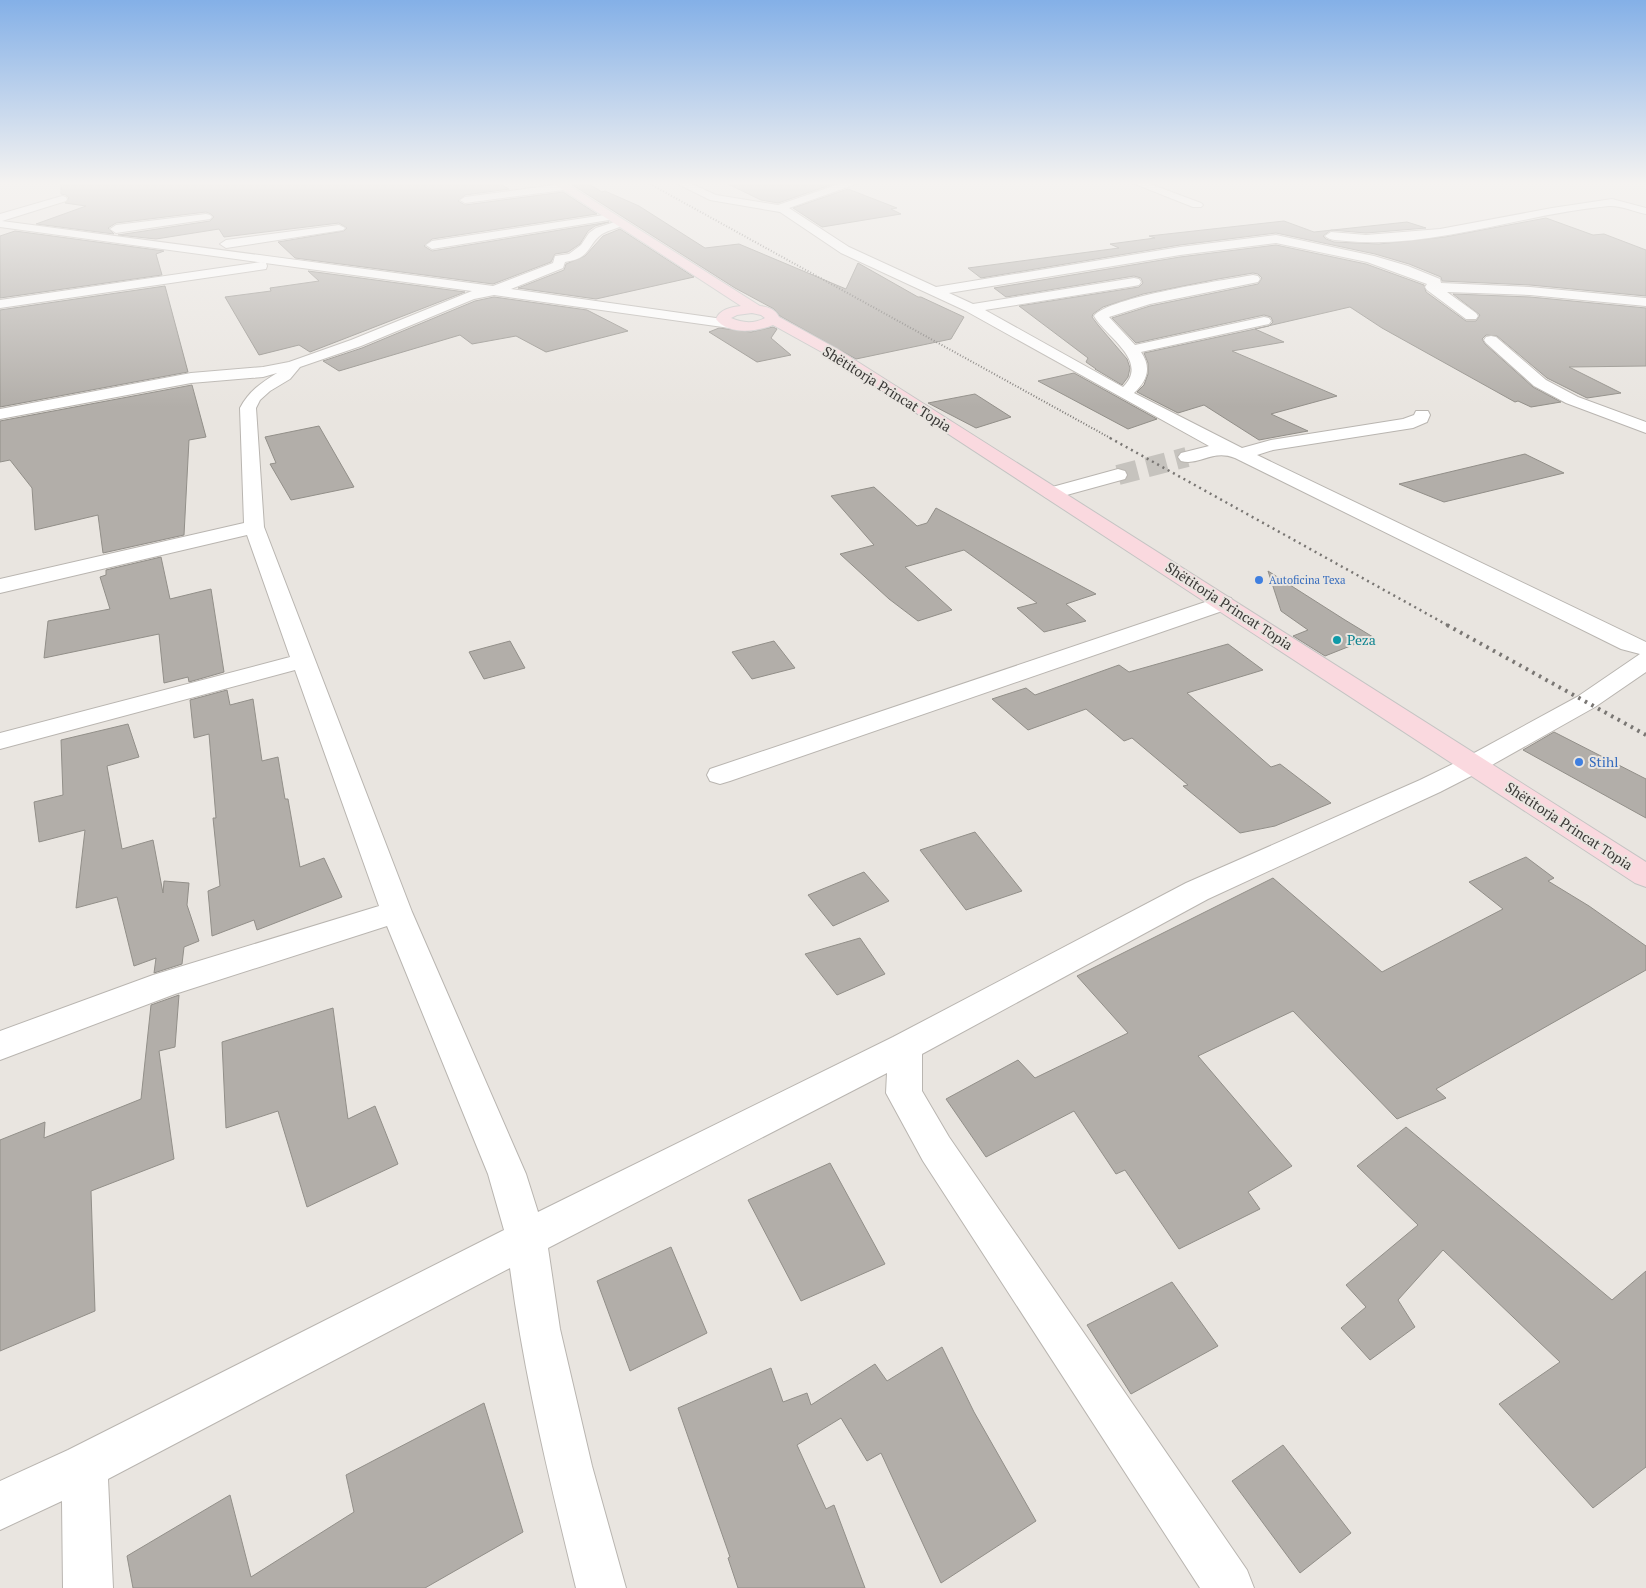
<svg xmlns="http://www.w3.org/2000/svg" width="1646" height="1588" font-family="'PT Serif',serif">
<rect width="100%" height="100%" fill="#e9e5e0"/>
<g fill="#b2aea9" stroke="#928f89">
<polygon points="61,184 500,184 509,189 465,195 458,201 465,205 563,192 597,214 432,239 424,246 432,251 609,222 595,226 588,231 580,244 568,252 555,254 551,262 493,284 295,258 278,242 344,231 347,228 339,223 224,237 219,229 156,239 118,235 210,221 214,217 211,214 206,212 116,223 108,228 114,234 36,224 86,206 65,203 69,198 66,195 61,194"/>
<polygon points="571,184 589,184 602,192 605,191 639,206 705,248 739,244 846,289 858,263 918,297 921,297 964,317 951,339 856,359 780,316 774,309 735,288"/>
<polygon points="728,184 833,184 778,203 761,200"/>
<polygon points="848,189 897,208 891,209 901,214 822,227 793,208"/>
<polygon points="1546,218 1593,235 1604,234 1646,250 1646,296 1530,285 1442,281 1441,277 1409,264 1375,254 1276,233 1180,245 981,278 968,268 1119,248 1110,244 1155,238 1149,236 1284,221 1314,232 1407,222 1426,228 1366,233 1331,230 1323,236 1326,239 1334,242 1379,244 1445,237"/>
<polygon points="620,229 694,277 596,299 518,288 564,270 566,264 585,256 603,236"/>
<polygon points="15,231 164,251 156,254 162,275 0,298 0,236"/>
<polygon points="1276,245 1366,264 1424,285 1426,292 1466,321 1476,321 1480,315 1453,294 1530,297 1646,308 1646,366 1569,367 1621,393 1587,398 1547,378 1497,336 1486,335 1482,339 1485,344 1533,387 1561,402 1531,407 1518,401 1515,402 1382,328 1350,307 1255,329 1284,342 1232,351 1337,396 1271,414 1308,431 1259,440 1204,405 1178,413 1137,392 1144,385 1148,374 1148,363 1144,353 1269,326 1273,322 1271,317 1264,315 1136,343 1112,318 1150,306 1258,284 1262,278 1258,274 1253,273 1218,279 1143,294 1103,307 1093,314 1092,317 1098,325 1127,359 1130,368 1128,377 1122,385 1095,369 1096,369 1086,362 1088,358 1019,306 1139,287 1143,283 1141,278 1134,276 1006,297 994,288 1180,257"/>
<polygon points="308,271 465,292 310,352 299,345 259,355 225,297 271,291 270,288 319,281"/>
<polygon points="165,286 188,372 0,407 0,310"/>
<polygon points="494,297 587,310 628,331 546,352 516,336 472,344 460,335 339,371 323,361 362,348 475,301"/>
<polygon points="773,327 777,329 771,338 791,355 757,362 709,332 719,328 751,332"/>
<polygon points="1074,373 1157,419 1128,429 1038,381"/>
<polygon points="192,385 206,437 189,440 184,535 103,553 98,515 35,530 32,488 10,460 0,462 0,421"/>
<polygon points="975,394 1011,417 976,428 928,403"/>
<polygon points="319,426 354,487 291,500 270,464 276,463 265,437"/>
<polygon points="1525,454 1564,473 1444,502 1399,484"/>
<polygon points="874,487 917,526 927,523 936,508 1096,594 1066,604 1086,621 1044,632 1017,608 1037,603 964,550 905,567 952,610 918,621 889,599 840,554 874,545 831,496"/>
<polygon points="161,557 170,599 211,589 224,672 189,682 188,677 164,683 159,634 44,658 48,621 110,609 100,577 106,575 106,570"/>
<polygon points="1268,571 1345,620 1373,637 1325,656 1293,636 1308,630 1281,611"/>
<polygon points="510,641 525,668 484,679 469,652"/>
<polygon points="774,641 795,668 752,679 732,652"/>
<polygon points="1228,644 1263,670 1187,693 1271,767 1280,764 1331,803 1275,826 1240,833 1183,786 1188,785 1132,738 1124,741 1086,709 1028,730 992,699 1026,688 1035,695 1119,665 1129,672"/>
<polygon points="227,690 230,705 253,699 262,761 278,757 285,799 288,799 300,867 324,858 342,897 257,930 254,920 212,936 208,891 220,886 213,818 216,818 209,734 194,738 190,700"/>
<polygon points="128,724 139,757 107,766 122,849 153,840 163,893 164,881 189,883 187,905 199,941 184,947 182,964 154,973 156,958 134,966 117,897 76,908 85,830 39,842 34,802 63,795 61,740"/>
<polygon points="1554,732 1646,779 1646,818 1523,750"/>
<polygon points="975,832 1022,891 966,910 920,850"/>
<polygon points="1526,857 1554,878 1548,881 1589,906 1646,946 1646,970 1436,1089 1446,1098 1397,1119 1293,1011 1198,1056 1292,1166 1248,1192 1260,1209 1179,1249 1125,1170 1116,1174 1074,1111 986,1157 946,1099 1018,1060 1035,1078 1128,1033 1077,976 1273,878 1382,972 1503,909 1469,882"/>
<polygon points="864,872 889,901 833,926 808,895"/>
<polygon points="860,938 885,974 837,995 805,954"/>
<polygon points="179,995 175,1047 159,1051 174,1159 91,1191 95,1311 0,1351 0,1140 45,1122 44,1138 141,1099 151,1005"/>
<polygon points="333,1008 348,1119 375,1106 398,1164 307,1207 278,1111 226,1128 222,1042"/>
<polygon points="1406,1127 1612,1300 1646,1271 1646,1467 1593,1508 1499,1404 1560,1362 1443,1250 1398,1300 1415,1327 1370,1360 1341,1328 1366,1307 1346,1285 1418,1225 1357,1166"/>
<polygon points="830,1163 885,1264 801,1301 748,1200"/>
<polygon points="671,1247 707,1333 630,1371 597,1281"/>
<polygon points="1172,1282 1218,1346 1131,1394 1087,1325"/>
<polygon points="942,1347 974,1412 1036,1521 941,1583 881,1453 867,1461 841,1418 797,1445 826,1509 834,1505 865,1588 738,1588 728,1558 730,1557 678,1408 771,1368 783,1402 807,1393 811,1405 875,1364 887,1381"/>
<polygon points="484,1403 523,1532 425,1588 133,1588 127,1556 230,1495 251,1577 354,1512 346,1475"/>
<polygon points="1283,1445 1351,1533 1300,1573 1232,1481"/>
</g>
<g fill="none" stroke-linecap="round" stroke-linejoin="round">
<polyline stroke="#c6c3be" stroke-width="20" stroke-dasharray="20 10" stroke-linecap="butt" points="1118,475 1187,457"/>
<g stroke="#b9b5b0" stroke-width="2">
<g id="minor">
<polygon points="561,184 568,185 569,187 564,190 465,203 460,200 465,197"/>
<path d="M 678,184 L 692,184 L 716,195 L 778,205 L 839,184 L 856,184 L 789,208 L 849,247 L 936,287 L 1180,247 L 1276,235 L 1374,256 L 1408,266 L 1440,279 L 1441,283 L 1530,287 L 1646,298 L 1646,306 L 1530,295 L 1447,292 L 1476,313 L 1478,316 L 1476,319 L 1466,319 L 1427,290 L 1425,287 L 1427,284 L 1367,262 L 1276,243 L 1180,255 L 949,293 L 973,304 L 1134,278 L 1139,279 L 1141,282 L 1139,285 L 1134,286 L 985,310 L 1123,387 C 1150,361 1106,337 1094,316 C 1108,297 1225,280 1253,275 L 1258,276 L 1260,279 L 1258,282 L 1150,304 L 1109,317 L 1135,345 L 1264,317 L 1269,318 L 1271,321 L 1269,324 L 1264,325 L 1141,352 C 1152,368 1147,381 1134,393 L 1242,448 L 1271,440 L 1403,419 L 1414,415 L 1416,411 L 1428,411 L 1430,415 L 1427,422 L 1413,428 L 1273,450 L 1257,455 L 1646,642 L 1646,672 L 1595,707 L 1483,770 L 1440,792 L 1208,899 L 922,1054 L 922,1091 L 949,1137 L 1247,1570 L 1254,1588 L 1200,1588 L 923,1161 L 886,1093 L 887,1073 L 548,1248 L 560,1329 L 592,1466 L 626,1588 L 576,1588 C 550,1482 524,1376 510,1268 L 108,1479 L 113,1588 L 63,1588 L 62,1501 L 0,1530 L 0,1481 L 68,1450 L 504,1230 L 488,1174 L 387,926 L 175,994 L 0,1060 L 0,1031 L 153,975 L 379,906 L 295,670 L 0,749 L 0,733 L 290,657 L 247,535 L 0,593 L 0,579 L 244,523 L 240,408 C 249,391 261,383 277,373 L 263,377 L 191,383 L 0,419 L 0,409 L 191,373 L 263,367 L 289,362 L 351,340 L 472,291 L 0,227 L 0,214 L 62,196 L 66,197 L 67,199 L 66,201 L 2,221 L 493,286 L 553,263 L 555,256 L 569,254 L 581,245 L 589,233 L 596,228 L 621,220 L 627,223 L 625,225 C 618,228 609,230 602,234 C 586,246 592,258 565,262 L 563,268 L 511,289 L 730,320 L 735,321 L 737,324 L 735,327 L 730,328 L 494,295 L 474,299 L 361,346 L 300,367 L 290,379 L 270,391 L 260,400 L 256,408 L 264,527 L 412,912 L 526,1174 L 538,1212 L 893,1037 L 1186,883 L 1420,780 L 1465,758 L 1577,697 L 1640,654 L 1621,649 L 1235,458 C 1212,449 1200,466 1181,461 L 1178,457 L 1181,453 L 1209,446 L 966,311 L 841,253 L 780,212 L 710,200 Z"/>
<polygon points="1135,184 1150,184 1201,203 1203,205 1201,207 1193,207"/>
<path d="M 1612,199 L 1646,208 L 1646,214 C 1635,212 1620,205 1609,206 C 1521,214 1435,249 1346,241 C 1339,240 1330,241 1325,236 L 1331,232 L 1366,235 L 1440,229 L 1552,208 Z"/>
<polygon points="206,214 210,215 212,217 210,219 116,233 110,229 116,225"/>
<polygon points="611,214 617,217 615,219 432,249 426,245 432,241"/>
<polygon points="339,225 345,228 343,230 226,248 220,244 226,240"/>
<polygon points="261,262 266,263 267,266 266,269 0,308 0,300"/>
<polygon points="1491,336 1496,337 1546,380 1578,397 1646,422 1646,433 1566,403 1534,386 1486,343 1484,340 1486,337"/>
<polygon points="1118,469 1125,471 1127,475 1125,479 1052,499 1045,497 1042,493 1045,489"/>
<polygon points="1223,596 1231,598 1234,603 1231,608 730,781 720,784 710,781 707,775 710,769"/>
</g>
</g>
<g stroke="#c4c4c3" stroke-width="2">
<path id="major" d="M 554,184 L 567,184 L 760,306 C 768,307 775,309 779,317 L 839,350 L 1646,862 L 1646,887 L 1635,883 L 829,356 L 773,325 C 756,332 728,335 716,319 C 720,309 731,307 741,306 ZM 752,313 L 761,315 L 765,318 C 754,324 742,323 731,318 L 737,315 Z"/>
</g>
<use href="#minor" fill="#fff" fill-rule="evenodd"/>
<use href="#major" fill="#fad9df" fill-rule="evenodd"/>
<polyline stroke="#797673" stroke-width="2" stroke-dasharray="1 2" stroke-linecap="butt" points="650,184 1112,439"/>
<polyline stroke="#797673" stroke-width="2.5" stroke-dasharray="2 4" stroke-linecap="butt" points="1110,438 1449,626"/>
<polyline stroke="#797673" stroke-width="4" stroke-dasharray="2.5 5" stroke-linecap="butt" points="1447,625 1646,735"/>
</g>
<linearGradient id="sky" x2="0" y2="1"><stop stop-color="#84b0e7"/><stop offset="0.45" stop-color="#f5f3f1"/><stop offset="1" stop-color="#f5f3f1" stop-opacity="0"/></linearGradient>
<rect width="1646" height="407" fill="url(#sky)"/>
<g fill="#3f7fe0" stroke="#e9e5e0" stroke-width="2">
<circle cx="1259" cy="580" r="5"/>
<circle cx="1579" cy="762" r="5"/>
</g>
<circle fill="#0f9aa8" stroke="#e9e5e0" stroke-width="2" cx="1337" cy="640" r="5"/>
<g text-anchor="middle" stroke-width="4" stroke-linejoin="round" paint-order="stroke">
<g font-size="11" fill="#366cbe" stroke="#e9e5e0" text-anchor="start">
<text x="1269" y="584">Autoficina Texa</text>
</g>
<g font-size="14" fill="#3b3937" stroke="#e9e5e0">
<text transform="translate(887 389) rotate(32)" y="5">Shëtitorja Princat Topia</text>
<text transform="translate(1229 606) rotate(33)" y="5">Shëtitorja Princat Topia</text>
<text transform="translate(1569 826) rotate(33)" y="5">Shëtitorja Princat Topia</text>
</g>
<g font-size="14" fill="#0d838f" stroke="#e9e5e0" text-anchor="start">
<text x="1347" y="645">Peza</text>
</g>
<g font-size="14" fill="#366cbe" stroke="#e9e5e0" text-anchor="start">
<text x="1589" y="767">Stihl</text>
</g>
</g>
</svg>
